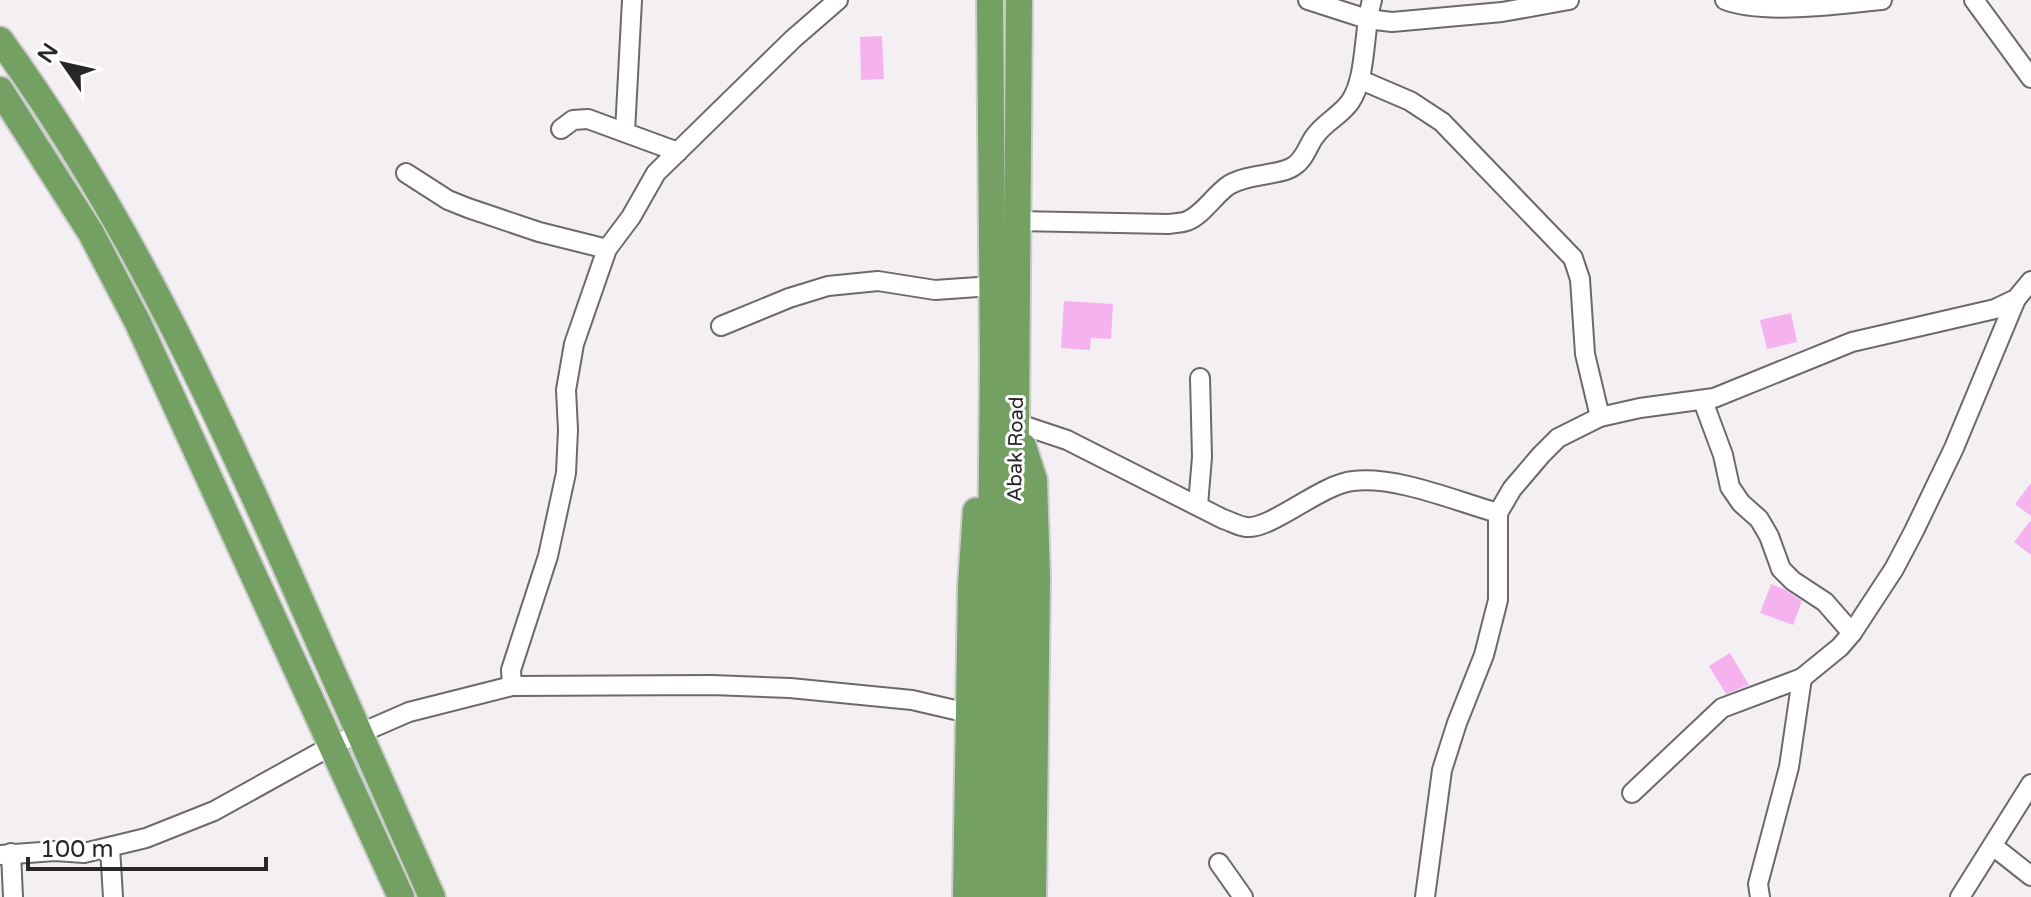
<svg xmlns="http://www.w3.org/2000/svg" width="2031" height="897" font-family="'Varela Round',sans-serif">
<rect width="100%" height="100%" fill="#f4eff3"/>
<g fill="#f5b2ef">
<polygon points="882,36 884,79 861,80 860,37"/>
<polygon points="1064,301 1113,304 1111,339 1091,338 1090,350 1061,348"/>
<polygon points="1791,313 1797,342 1767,349 1760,320"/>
<polygon points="2031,483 2031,516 2015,504"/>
<polygon points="2031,520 2031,555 2014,542"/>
<polygon points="1771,584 1784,589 1802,601 1793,625 1760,613"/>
<polygon points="1730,653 1749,685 1726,694 1709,666"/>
</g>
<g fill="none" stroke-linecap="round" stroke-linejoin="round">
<g stroke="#6c696c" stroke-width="22">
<g id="minor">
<polyline points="1308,0 1367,19 1392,22 1502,12 1569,0"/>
<path d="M 1725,0 C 1765,15 1839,4 1882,0"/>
<polyline points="1974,0 2031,78"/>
<polyline points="1361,80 1410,101 1442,122 1573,258 1580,279 1585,354 1600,417"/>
<polyline points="561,129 573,120 588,119 678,152"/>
<polyline points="625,132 632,0"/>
<polyline points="406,173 448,200 468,208 539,232 607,249"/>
<path d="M 1017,221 L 1169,224 C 1174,223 1182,223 1187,221 C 1203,215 1215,194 1229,185 C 1249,173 1280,176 1294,166 C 1305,159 1308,145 1315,136 C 1325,122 1340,116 1350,102 C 1367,78 1363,31 1372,0"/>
<polyline points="721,326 789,298 828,286 878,281 935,290 992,286"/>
<polyline points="1703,401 1723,455 1730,487 1741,503 1759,519 1769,536 1781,569 1793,581 1825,602 1852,633"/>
<path d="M 1016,423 L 1067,440 L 1223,519 C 1230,521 1238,526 1246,527 C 1271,530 1321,484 1353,481 C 1398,476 1455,501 1498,513"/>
<polyline points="1198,505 1202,457 1200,378"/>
<polyline points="512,686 511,670 548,556 566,473 568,430 566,390 574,344 607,249 631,217 656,173 793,39 838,0"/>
<polyline points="1632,793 1722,708 1802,678 1840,647 1852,633 1894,569 1914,531 1954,448 2016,299"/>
<polyline points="1993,846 2031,876"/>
<polyline points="110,848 113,897"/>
<polyline points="11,853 13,897"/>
<polyline points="0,855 55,851 84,853 146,838 214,811 333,745 409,712 512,686 712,685 790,688 912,700 968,713"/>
<polyline points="1219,863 1243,897"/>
<polyline points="1425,897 1442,770 1457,723 1484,655 1498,600 1498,513 1512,489 1541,455 1558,438 1600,417 1640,408 1714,398 1852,342 1995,309 2016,299 2031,281"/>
<polyline points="1760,897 1758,884 1789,767 1802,678"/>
<polyline points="1960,897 2031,784"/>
</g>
</g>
<g stroke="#cbcbcb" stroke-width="30">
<g id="highway">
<path d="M 0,40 C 129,217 220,416 307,615 C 348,709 390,803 432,897"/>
<polyline points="0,90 91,233 138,323 401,897"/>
<polyline points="1023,446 1034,480 1037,577 1033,897"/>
<polyline points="966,897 971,585 976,511"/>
<polyline points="988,897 993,360 990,0"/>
<polyline points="1008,897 1016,423 1019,0"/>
</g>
</g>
<use href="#minor" stroke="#fff" stroke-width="18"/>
<use href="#highway" stroke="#74a163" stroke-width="26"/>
</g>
<g text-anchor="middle" stroke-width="6" stroke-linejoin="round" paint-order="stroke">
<g font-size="20" fill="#282628" stroke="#fff">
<text transform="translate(1015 449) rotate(-89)" y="7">Abak Road</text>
</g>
</g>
<g transform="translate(64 64) rotate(304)" stroke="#ffffff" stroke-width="6" paint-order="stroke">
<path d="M0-6L14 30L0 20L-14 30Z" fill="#282628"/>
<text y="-12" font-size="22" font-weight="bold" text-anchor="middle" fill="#282628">N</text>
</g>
<path d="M28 857v12h238v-12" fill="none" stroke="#282628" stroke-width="4"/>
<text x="40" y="857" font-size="24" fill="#282628" stroke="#ffffff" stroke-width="6" paint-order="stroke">100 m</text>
</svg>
